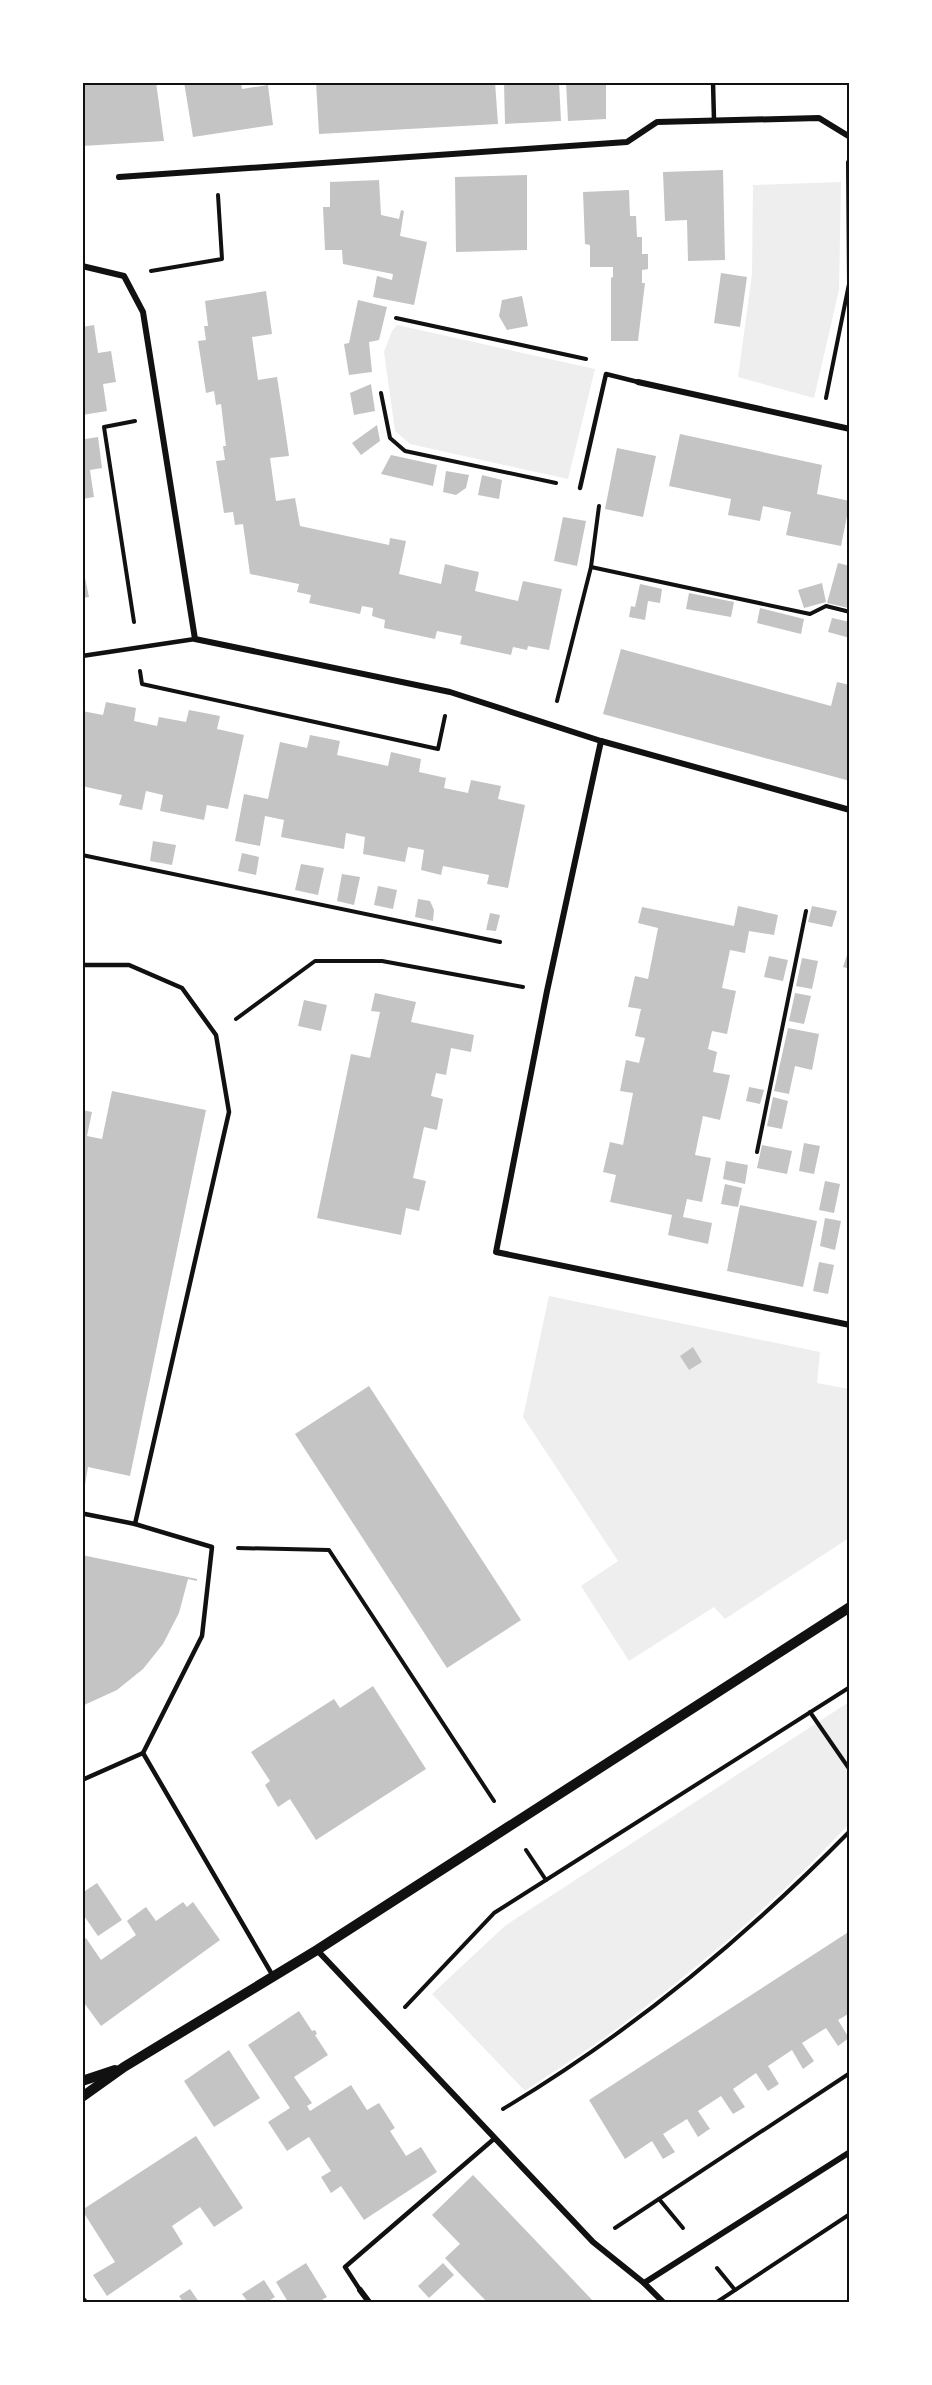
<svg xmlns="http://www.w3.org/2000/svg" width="932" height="2385" font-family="'PT Serif',serif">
<rect width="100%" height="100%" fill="#fff"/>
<g fill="#eee">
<polygon points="841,182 839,290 814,398 738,377 752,274 753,185"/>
<polygon points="397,325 595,369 568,479 410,444 395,431 384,352 392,331"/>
<polygon points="549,1296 820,1352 817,1383 849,1389 849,1538 725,1619 714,1607 629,1661 581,1586 618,1561 523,1417"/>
<path d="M 849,1702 L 849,1824 C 778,1900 696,1970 612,2032 C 584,2053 554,2071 525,2091 L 432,1994 L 506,1925 Z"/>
</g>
<g fill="#c4c4c4">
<polygon points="82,82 156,82 164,141 82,146"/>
<polygon points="184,82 241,82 242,89 268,85 273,125 193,137"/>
<polygon points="316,82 495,82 498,124 319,134"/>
<polygon points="504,82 559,82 561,121 505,124"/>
<polygon points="566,82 606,82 606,119 568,121"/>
<polygon points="723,170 725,260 688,261 687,220 665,221 663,172"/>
<polygon points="527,175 527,250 456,252 455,177"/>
<polygon points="379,180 381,215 399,219 401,210 404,211 400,236 427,242 414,305 373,297 377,276 392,280 393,274 343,264 342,250 325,250 323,207 330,207 330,182"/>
<polygon points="629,190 630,216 636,216 637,237 642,237 642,254 648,254 648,269 642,270 642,283 645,283 638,341 611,341 611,278 613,277 613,267 590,267 590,245 585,244 583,192"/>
<polygon points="721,273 747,277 740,327 714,323"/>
<polygon points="266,291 272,334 252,337 258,380 277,377 283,415 289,456 270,458 276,501 295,498 300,526 389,545 390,538 406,541 399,574 441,584 445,564 461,568 479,572 475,591 518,601 523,581 562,589 549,650 528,646 527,650 513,647 511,655 460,644 462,636 437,631 435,639 384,628 385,620 372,616 373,608 362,606 360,614 309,603 311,595 297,592 299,584 250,574 243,524 235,525 233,512 224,513 216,461 225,460 223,446 226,446 221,404 216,405 214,391 206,393 198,341 206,340 204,326 208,326 205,301"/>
<polygon points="522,296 528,326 507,330 499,316 502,300"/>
<polygon points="358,300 387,307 379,340 369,342 372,372 349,375 344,344 349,343"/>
<polygon points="94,325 98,353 111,351 116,382 103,384 107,411 82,415 82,327"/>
<polygon points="371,384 375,411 354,415 350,393"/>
<polygon points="377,425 380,441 361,455 352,443"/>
<polygon points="84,431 85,439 98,437 102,468 90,470 94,497 82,499"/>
<polygon points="680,434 822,465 817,494 850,501 841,546 786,535 791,512 763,506 760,521 728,515 731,499 669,486"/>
<polygon points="617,448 656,456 643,517 605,509"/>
<polygon points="391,455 437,465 433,486 381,474"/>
<polygon points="446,471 469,475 466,488 456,495 443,492"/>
<polygon points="482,475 502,480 499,499 478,495"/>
<polygon points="563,517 586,521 577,566 554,561"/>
<polygon points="82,563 89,597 82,598"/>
<polygon points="838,563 850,566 848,608 827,603"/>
<polygon points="822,583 826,602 804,608 798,590"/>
<polygon points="640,584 662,589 660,603 648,601 645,620 629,617 631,606 635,607"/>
<polygon points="689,593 734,602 731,617 686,609"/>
<polygon points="760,608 804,619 801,634 757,623"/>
<polygon points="832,618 850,622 850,638 828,632"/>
<polygon points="621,649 831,706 837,682 850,685 850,781 603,714"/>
<polygon points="106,702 136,708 134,721 157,726 159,717 186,722 189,710 220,716 217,729 244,735 228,809 207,805 204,820 160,811 163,795 146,791 142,810 119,805 122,795 82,786 82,711 103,715"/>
<polygon points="310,735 340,741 337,755 388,766 391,752 421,759 419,772 446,778 444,788 468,793 471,780 501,786 498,799 525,805 508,888 487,884 489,875 443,866 441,875 421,870 424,850 408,847 405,862 363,854 365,837 346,833 344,849 281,837 284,820 265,816 260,846 235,841 244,794 268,799 280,742 307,748"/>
<polygon points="153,841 176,845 172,865 150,861"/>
<polygon points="242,853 259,857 256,875 238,871"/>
<polygon points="301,864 324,868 318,895 295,890"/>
<polygon points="342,874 360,877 354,905 337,901"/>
<polygon points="378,886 397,890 393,909 374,905"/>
<polygon points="418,899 430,901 434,910 433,921 415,917"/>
<polygon points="738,906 778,915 774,935 749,931 745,953 730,950 722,988 736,991 727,1034 712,1031 708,1049 717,1052 713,1072 730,1075 720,1120 703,1116 695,1155 711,1158 702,1202 687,1199 683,1217 712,1223 708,1244 668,1235 672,1215 610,1202 616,1175 603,1172 610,1142 623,1145 633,1093 620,1091 626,1060 639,1063 645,1038 635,1036 641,1009 628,1007 635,976 648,979 658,928 638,923 642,907 734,926"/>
<polygon points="812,906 837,911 832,927 808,922"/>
<polygon points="490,913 500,915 496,931 486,930"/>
<polygon points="850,946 850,969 843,967"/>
<polygon points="769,956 788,960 783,981 764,977"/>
<polygon points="802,958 818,961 812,989 796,986"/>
<polygon points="375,993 416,1002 411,1022 474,1035 471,1052 451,1048 446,1075 436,1073 431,1096 443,1099 437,1130 424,1127 413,1178 426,1181 419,1211 406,1208 401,1235 317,1218 351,1054 370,1058 380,1012 371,1011"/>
<polygon points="795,993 811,996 804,1024 789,1021"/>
<polygon points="304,1000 327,1005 321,1031 298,1026"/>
<polygon points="788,1028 819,1034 812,1070 795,1066 789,1094 774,1091"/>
<polygon points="749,1087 764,1090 760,1104 746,1101"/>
<polygon points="112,1091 206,1110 130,1476 88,1467 84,1491 82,1110 92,1112 87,1136 102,1139"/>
<polygon points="773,1097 788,1101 782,1129 767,1126"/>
<polygon points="804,1143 820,1146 814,1174 799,1171"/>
<polygon points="762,1145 792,1151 787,1174 757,1168"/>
<polygon points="726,1161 748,1165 745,1184 723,1179"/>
<polygon points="825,1181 840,1184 834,1213 819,1210"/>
<polygon points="725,1184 742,1188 738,1207 721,1204"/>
<polygon points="740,1205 817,1221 803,1287 727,1271"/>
<polygon points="825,1218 841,1221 835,1250 820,1246"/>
<polygon points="819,1262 834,1265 828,1294 813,1291"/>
<polygon points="693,1347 702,1362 689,1370 680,1356"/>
<polygon points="369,1386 521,1620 447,1668 295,1434"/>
<polygon points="82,1555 197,1579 197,1581 188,1579 179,1613 163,1644 143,1669 117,1690 82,1706"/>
<polygon points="373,1686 426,1769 316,1840 290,1799 278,1807 265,1785 270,1781 251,1752 334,1699 340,1708"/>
<polygon points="97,1883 122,1920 98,1936 82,1913 82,1893"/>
<polygon points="183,1902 187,1907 193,1902 220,1940 101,2026 82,2000 82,1940 86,1938 101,1960 136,1935 127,1921 128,1920 146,1907 156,1921"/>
<polygon points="850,1931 850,2013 838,2020 849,2038 838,2046 826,2028 802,2043 814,2061 803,2069 792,2050 768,2066 779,2084 768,2091 756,2073 733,2089 745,2107 733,2114 721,2096 698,2111 710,2129 708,2130 698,2137 687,2119 663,2134 675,2152 663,2159 652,2141 625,2159 589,2100"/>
<polygon points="299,2011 312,2031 315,2030 317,2034 315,2035 328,2055 294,2077 312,2103 307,2106 310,2111 351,2085 367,2110 379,2103 395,2128 390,2131 406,2156 421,2147 437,2172 364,2220 341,2186 331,2193 321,2177 331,2171 309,2137 287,2151 268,2122 290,2108 248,2045"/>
<polygon points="229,2050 260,2098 214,2127 184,2081"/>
<polygon points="196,2136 243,2208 214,2227 200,2207 172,2226 183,2244 107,2296 93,2275 115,2262 82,2210"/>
<polygon points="473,2175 557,2263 594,2302 487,2302 458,2272 445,2258 460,2244 432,2215"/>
<polygon points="306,2263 327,2297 318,2302 288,2302 276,2282"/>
<polygon points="443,2263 454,2275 429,2298 418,2286"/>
<polygon points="264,2280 275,2297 267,2302 248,2302 242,2294"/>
<polygon points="190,2289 199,2302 183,2302 179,2296"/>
</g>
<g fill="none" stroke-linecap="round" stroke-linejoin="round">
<g stroke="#111" stroke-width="4">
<polyline points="151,271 222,259 218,195"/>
<polyline points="396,318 586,359"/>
<polyline points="381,393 390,438 405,451 556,483"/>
<polyline points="826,398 849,284 848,162"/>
<polyline points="591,567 599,506"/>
<polyline points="134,622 104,427 135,421"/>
<polyline points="140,671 142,684 438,749 445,716"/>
<polyline points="557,701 591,567 810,614 826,606 850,612"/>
<polyline points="82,855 500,942"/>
<polyline points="236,1019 315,961 382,961 523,987"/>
<polyline points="757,1152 806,911"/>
<polyline points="238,1548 329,1550 494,1801"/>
<polyline points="810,1712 850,1770"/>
<polyline points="526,1850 546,1880 850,1687"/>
<polyline points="405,2007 494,1913 546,1880"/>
<path d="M 503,2109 C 630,2033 746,1937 850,1831"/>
<polyline points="659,2199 683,2228"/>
<polyline points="615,2228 850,2073"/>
<polyline points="717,2268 735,2290"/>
<polyline points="82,2297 86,2302"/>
<polyline points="717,2302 850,2214"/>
</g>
<g stroke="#111" stroke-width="4.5">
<polyline points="713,82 714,120"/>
<polyline points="580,488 606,374 638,382"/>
<polyline points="82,656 195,639"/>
<polyline points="82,965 129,965 182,988 216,1035 229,1112 135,1524"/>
<polyline points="85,1514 135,1524 212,1547 202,1636 143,1753"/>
<polyline points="82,1780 143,1753 273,1976"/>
<polyline points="360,2290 345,2267 495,2138"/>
</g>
<g stroke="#111" stroke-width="6">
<polyline points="119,177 627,142 657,122 819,118 850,137"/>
<polyline points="82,266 124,276 143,312 195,639 450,692 601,741 850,810"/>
<polyline points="638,382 850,429"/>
<polyline points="601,741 547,991 496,1252 850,1325"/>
<polyline points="317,1950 593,2242 644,2283 663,2302"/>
<polyline points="644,2283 850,2152"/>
<polyline points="360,2290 369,2302"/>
</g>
<g stroke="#111" stroke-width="10">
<polyline points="82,2081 115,2070"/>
<polyline points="82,2097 124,2067 317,1950 850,1607"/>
</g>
</g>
<rect width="932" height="2385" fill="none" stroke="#ffffff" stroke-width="168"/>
<rect x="84" y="84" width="764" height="2217" fill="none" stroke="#111" stroke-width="2"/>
</svg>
